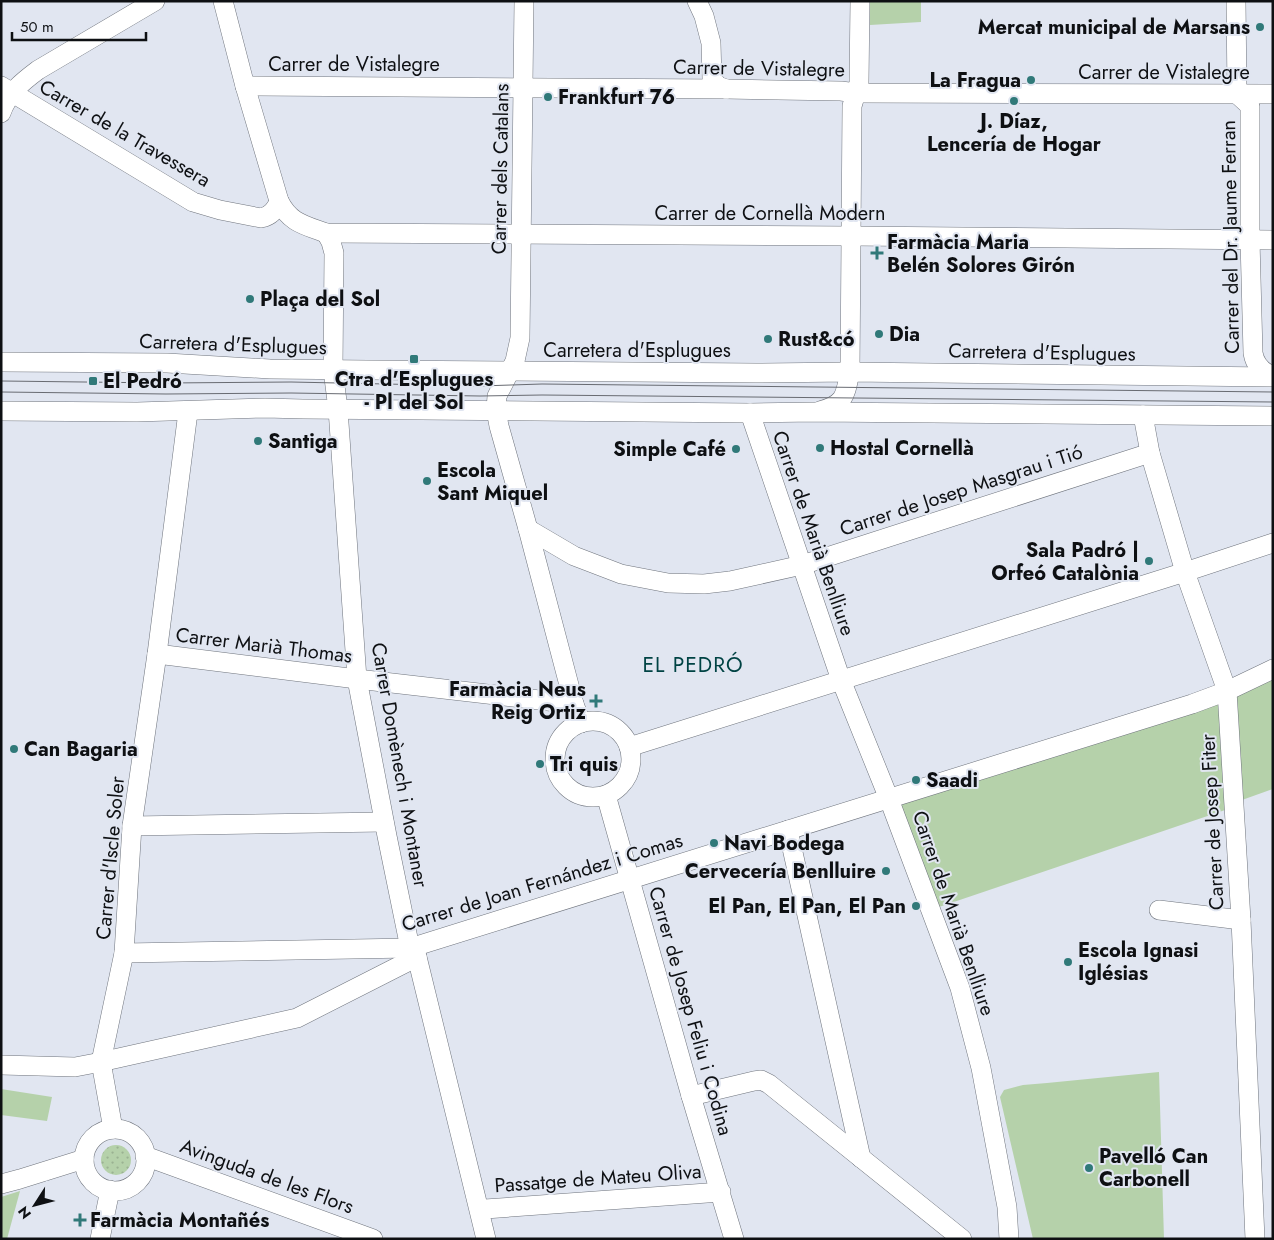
<svg xmlns="http://www.w3.org/2000/svg" width="1274" height="1240" font-family="Jost,sans-serif">
<defs>
<pattern id="garden-dots" width="8" height="8" patternUnits="userSpaceOnUse" patternTransform="scale(1.25)"><rect width="8" height="8" fill="#b5d1aa"/><path d="M2 2h.1M6 6h.1" fill="none" stroke="#9ab291" stroke-width="1.8" stroke-linecap="round"/></pattern>
</defs>
<rect width="100%" height="100%" fill="#e1e6f1"/>
<g fill="#b5d1aa">
<polygon points="870,1 921,1 921,22 870,25"/>
<polygon points="1273,670 1273,789 1242,800 1232,689"/>
<polygon points="1220,702 1234,807 939,907 900,804"/>
<polygon points="1159,1072 1164,1239 1033,1239 1000,1097 1004,1090 1023,1085 1047,1083"/>
<polygon points="1,1089 52,1097 47,1121 1,1115"/>
<polygon points="20,1191 7,1239 1,1239 1,1197"/>
</g>
<circle fill="url(#garden-dots)" cx="116" cy="1160" r="15"/>
<g fill="none" stroke-linecap="round" stroke-linejoin="round">
<g stroke="#6f747d" stroke-width="20">
<g id="minor">
<path d="M 223,1 L 245,86 L 279,201 C 290,223 304,225 326,233 L 852,236 L 1273,240"/>
<polyline points="524,1 520,338 515,361 497,396 496,410 499,426 528,529 574,704 581,723"/>
<polyline points="697,1 704,16 711,43 712,79 718,86 726,89"/>
<path d="M 1236,1 L 1237,94 L 1250,106 L 1250,240 L 1253,353 C 1255,365 1262,372 1273,376"/>
<path d="M 1,86 L 193,202 L 220,210 L 261,218 C 271,216 276,210 279,201"/>
<polyline points="245,86 726,89 841,91 856,93 1273,94"/>
<path d="M 1,113 C 8,93 22,82 38,70 L 155,1"/>
<polyline points="326,233 331,242 334,253 333,370 338,409 357,679 387,836 410,948 417,957 486,1239"/>
<polyline points="1,362 167,363 270,369 368,370 756,373 850,372 1273,377"/>
<polyline points="1,411 137,412 265,408 303,409 750,413 816,412 1273,416"/>
<path d="M 820,411 C 845,404 845,396 850,372 L 852,106 L 859,83 L 860,1"/>
<polyline points="750,413 841,680 889,799 960,988 981,1068 1007,1207 1009,1239"/>
<polyline points="1143,415 1150,453 1185,572 1227,691 1241,920 1255,1239"/>
<polyline points="528,529 574,556 621,574 668,583 704,584 730,581 802,565 1150,453"/>
<polyline points="157,654 357,679 574,704"/>
<circle cx="593" cy="759" r="38"/>
<polyline points="629,747 1185,572 1273,543"/>
<polyline points="606,795 691,1096 734,1239"/>
<polyline points="132,826 384,822"/>
<polyline points="788,830 861,1158"/>
<polyline points="1159,910 1241,920"/>
<polyline points="124,953 410,948 1192,704 1227,691 1273,669"/>
<polyline points="1,1065 75,1067 96,1063 297,1018 417,957"/>
<polyline points="691,1096 754,1081 761,1080 769,1084 962,1239"/>
<polyline points="113,1129 101,1062 124,953 132,826 157,654 188,412"/>
<circle cx="115" cy="1160" r="31"/>
<polyline points="145,1156 373,1239"/>
<polyline points="1,1184 20,1179 84,1159"/>
<polyline points="480,1211 485,1209 721,1192"/>
<polyline points="100,1239 110,1190"/>
</g>
</g>
<use href="#minor" stroke="#fff" stroke-width="19"/>
<g stroke="#686b72" stroke-width="1">
<polyline points="1,381 166,383 291,382 480,386 542,384 1273,392"/>
<polyline points="1,392 166,394 291,393 480,396 542,395 1273,402"/>
</g>
</g>
<g fill="#307979" stroke="#e1e6f1" stroke-width="2">
<circle cx="1260" cy="27" r="5"/>
<circle cx="1031" cy="80" r="5"/>
<circle cx="548" cy="97" r="5"/>
<circle cx="1014" cy="101" r="5"/>
<path d="M874.5 245.5h5v5h5v5h-5v5h-5v-5h-5v-5h5z"/>
<circle cx="250" cy="299" r="5"/>
<circle cx="879" cy="334" r="5"/>
<circle cx="768" cy="339" r="5"/>
<rect x="409" y="354" width="10" height="10" rx="2.5"/>
<rect x="88" y="376" width="10" height="10" rx="2.5"/>
<circle cx="258" cy="441" r="5"/>
<circle cx="820" cy="448" r="5"/>
<circle cx="736" cy="449" r="5"/>
<circle cx="427" cy="481" r="5"/>
<circle cx="1149" cy="561" r="5"/>
<path d="M593.5 693.5h5v5h5v5h-5v5h-5v-5h-5v-5h5z"/>
<circle cx="14" cy="749" r="5"/>
<circle cx="540" cy="764" r="5"/>
<circle cx="916" cy="780" r="5"/>
<circle cx="714" cy="843" r="5"/>
<circle cx="886" cy="871" r="5"/>
<circle cx="916" cy="906" r="5"/>
<circle cx="1068" cy="962" r="5"/>
<circle cx="1089" cy="1168" r="5"/>
<path d="M77.5 1212.5h5v5h5v5h-5v5h-5v-5h-5v-5h5z"/>
</g>
<g text-anchor="middle" stroke-width="4" stroke-linejoin="round" paint-order="stroke">
<g font-size="20" font-weight="bold" fill="#0e1013" stroke="#e1e6f1" text-anchor="start">
<text x="1250" y="34" text-anchor="end">Mercat municipal de Marsans</text>
<text x="1021" y="87" text-anchor="end">La Fragua</text>
<text x="558" y="104">Frankfurt 76</text>
<text x="1014" y="128" text-anchor="middle">J. Díaz,<tspan x="1014" dy="23">Lencería de Hogar</tspan></text>
<text x="887" y="249">Farmàcia Maria<tspan x="887" dy="23">Belén Solores Girón</tspan></text>
<text x="260" y="306">Plaça del Sol</text>
<text x="889" y="341">Dia</text>
<text x="778" y="346">Rust&amp;có</text>
<text x="414" y="386" text-anchor="middle">Ctra d'Esplugues<tspan x="414" dy="23">- Pl del Sol</tspan></text>
<text x="103" y="388">El Pedró</text>
<text x="268" y="448">Santiga</text>
<text x="830" y="455">Hostal Cornellà</text>
<text x="726" y="456" text-anchor="end">Simple Café</text>
<text x="437" y="477">Escola<tspan x="437" dy="23">Sant Miquel</tspan></text>
<text x="1139" y="557" text-anchor="end">Sala Padró |<tspan x="1139" dy="23">Orfeó Catalònia</tspan></text>
<text x="586" y="696" text-anchor="end">Farmàcia Neus<tspan x="586" dy="23">Reig Ortiz</tspan></text>
<text x="24" y="756">Can Bagaria</text>
<text x="550" y="771">Tri quis</text>
<text x="926" y="787">Saadi</text>
<text x="724" y="850">Navi Bodega</text>
<text x="876" y="878" text-anchor="end">Cervecería Benlluire</text>
<text x="906" y="913" text-anchor="end">El Pan, El Pan, El Pan</text>
<text x="1078" y="957">Escola Ignasi<tspan x="1078" dy="23">Iglésias</tspan></text>
<text x="1099" y="1163">Pavelló Can<tspan x="1099" dy="23">Carbonell</tspan></text>
<text x="90" y="1227">Farmàcia Montañés</text>
</g>
<g font-size="20" fill="#0e1013" stroke="#e1e6f1">
<text x="354" y="71">Carrer de Vistalegre</text>
<text transform="translate(759 68) rotate(1)" y="7">Carrer de Vistalegre</text>
<text x="1164" y="79">Carrer de Vistalegre</text>
<text transform="translate(125 133) rotate(30)" y="7">Carrer de la Travessera</text>
<text transform="translate(500 169) rotate(-89)" y="7">Carrer dels Catalans</text>
<text x="770" y="220">Carrer de Cornellà Modern</text>
<text transform="translate(1230 237) rotate(-91)" y="7">Carrer del Dr. Jaume Ferran</text>
<text transform="translate(233 344) rotate(2)" y="7">Carretera d'Esplugues</text>
<text x="637" y="357">Carretera d'Esplugues</text>
<text transform="translate(1042 352) rotate(1)" y="7">Carretera d'Esplugues</text>
<text transform="translate(961 490) rotate(-18)" y="7">Carrer de Josep Masgrau i Tió</text>
<text transform="translate(814 533) rotate(71)" y="7">Carrer de Marià Benlliure</text>
<text transform="translate(264 645) rotate(7)" y="7">Carrer Marià Thomas</text>
<text transform="translate(400 765) rotate(80)" y="7">Carrer Domènech i Montaner</text>
<text transform="translate(1212 822) rotate(-93)" y="7">Carrer de Josep Fiter</text>
<text transform="translate(110 858) rotate(-85)" y="7">Carrer d'Iscle Soler</text>
<text transform="translate(542 882) rotate(-17)" y="7">Carrer de Joan Fernández i Comas</text>
<text transform="translate(954 913) rotate(71)" y="7">Carrer de Marià Benlliure</text>
<text transform="translate(691 1011) rotate(74)" y="7">Carrer de Josep Feliu i Codina</text>
<text transform="translate(267 1176) rotate(20)" y="7">Avinguda de les Flors</text>
<text transform="translate(598 1178) rotate(-4)" y="7">Passatge de Mateu Oliva</text>
</g>
<g font-size="21" letter-spacing="1" fill="#004344" stroke="#e1e6f1">
<text x="693" y="672">EL PEDRÓ</text>
</g>
</g>
<rect width="1274" height="1240" fill="none" stroke="#0e1013" stroke-width="5"/>
<g transform="translate(35 1205) rotate(234)" stroke="#e1e6f1" stroke-width="4" paint-order="stroke">
<path d="M0-4L9 19L0 12L-9 19Z" fill="#0e1013"/>
<text y="-8" font-size="14" font-weight="bold" text-anchor="middle" fill="#0e1013">N</text>
</g>
<path d="M12 32v8h134v-8" fill="none" stroke="#0e1013" stroke-width="2.5"/>
<text x="20" y="32" font-size="15" fill="#0e1013" stroke="#e1e6f1" stroke-width="4" paint-order="stroke">50 m</text>
</svg>
